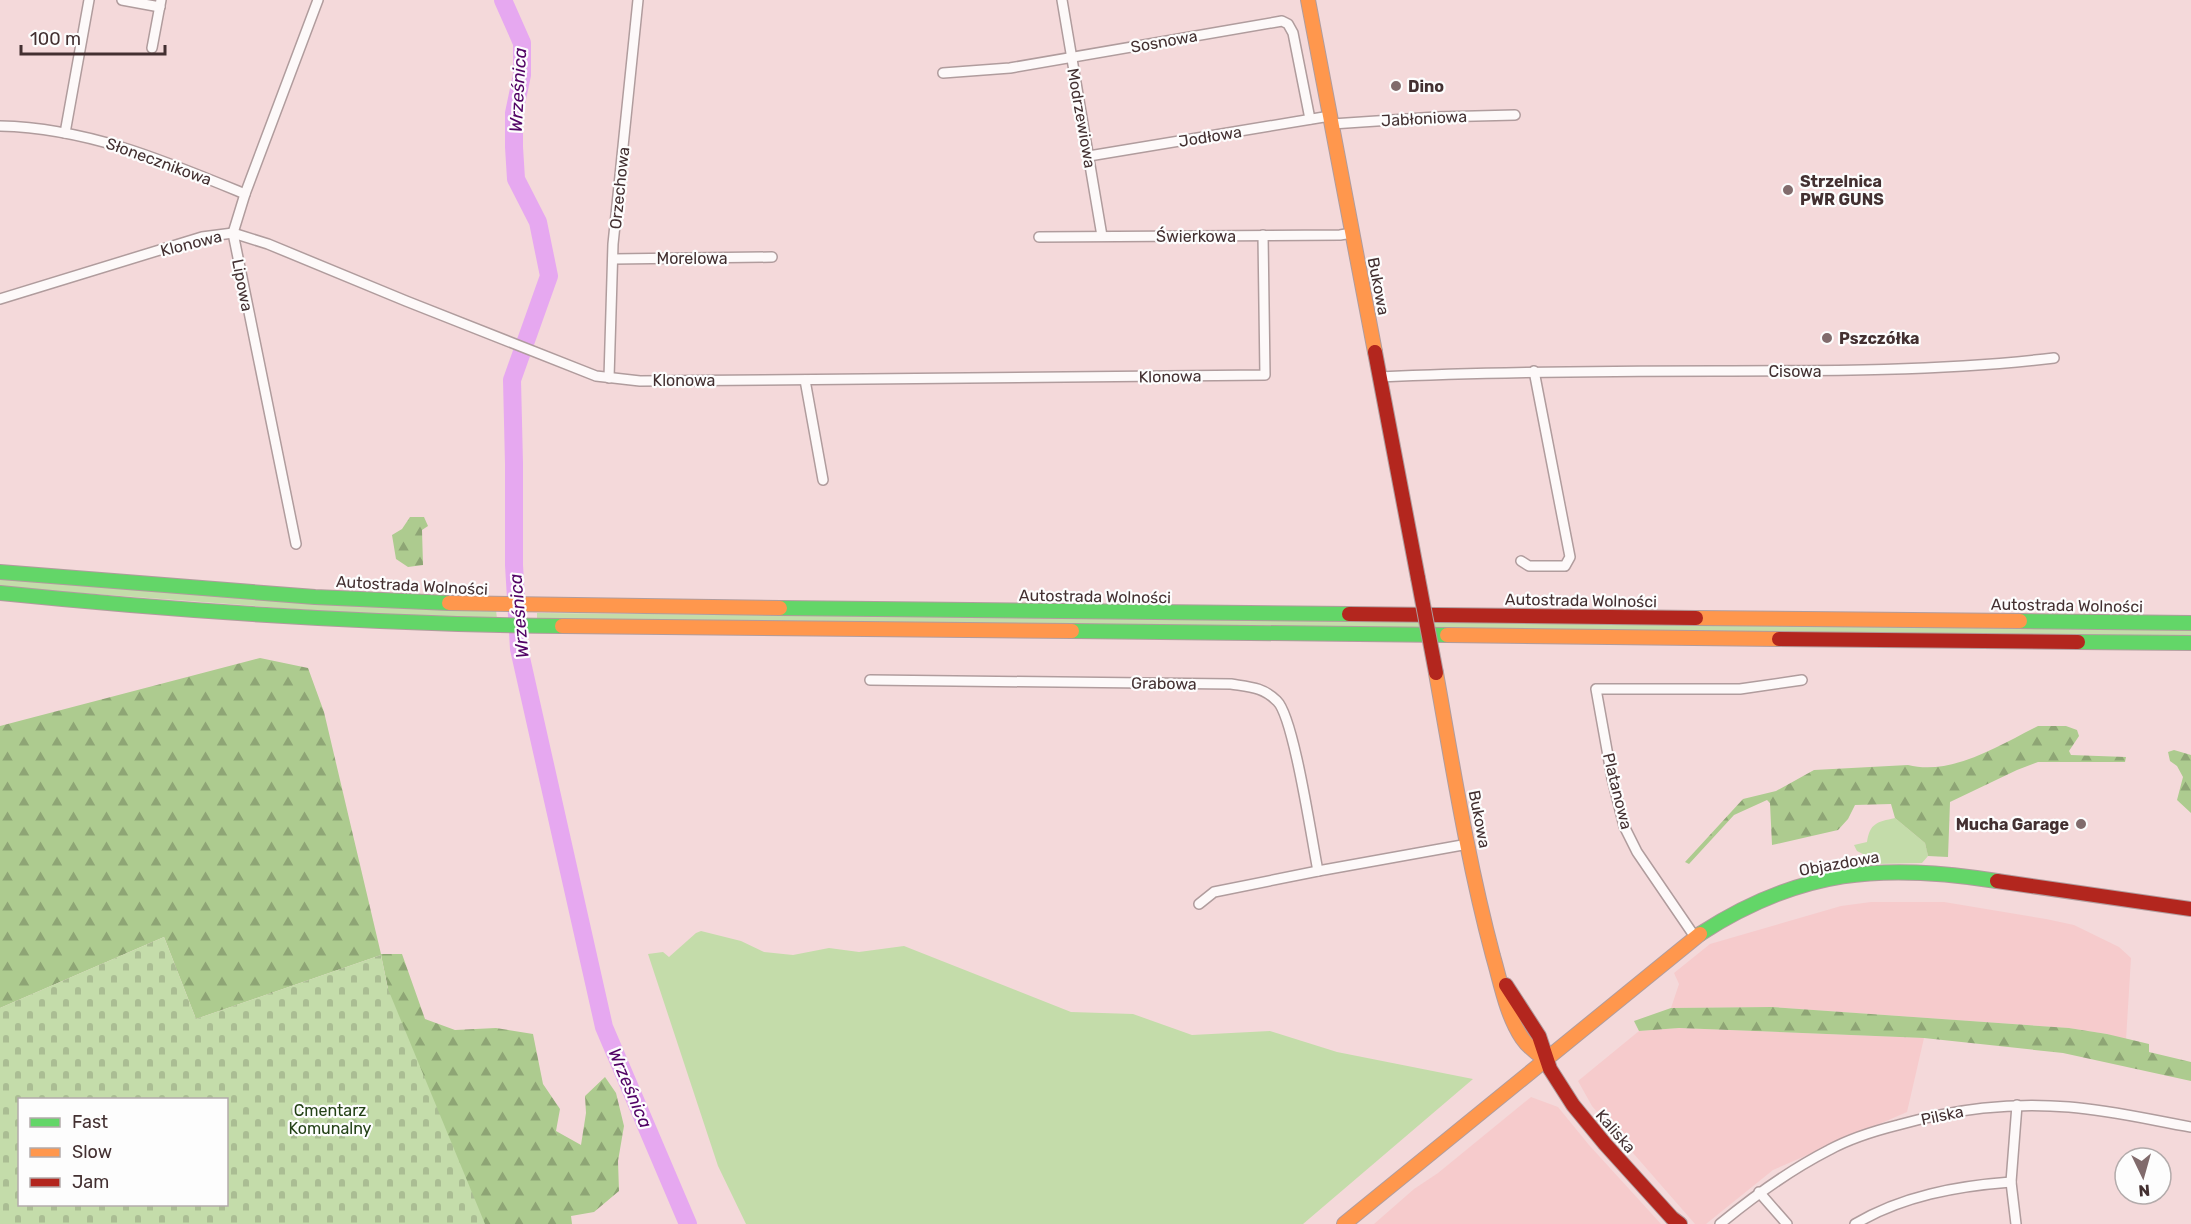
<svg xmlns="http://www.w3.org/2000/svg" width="2191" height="1224" font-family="Rubik,sans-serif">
<defs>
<pattern id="forest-firs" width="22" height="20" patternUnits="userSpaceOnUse" patternTransform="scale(1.5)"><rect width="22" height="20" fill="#adcb8f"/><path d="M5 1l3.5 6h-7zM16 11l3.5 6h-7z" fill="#8ea575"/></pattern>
<pattern id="cemetery-stones" width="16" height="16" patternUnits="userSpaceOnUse" patternTransform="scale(1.5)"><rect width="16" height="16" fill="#c4dcaa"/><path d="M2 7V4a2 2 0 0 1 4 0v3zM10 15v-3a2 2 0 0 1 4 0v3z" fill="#aabd93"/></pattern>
</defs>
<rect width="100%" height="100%" fill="#f4d9da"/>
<g fill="#f6cbcc">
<polygon points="1871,902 1944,902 2046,919 2074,925 2119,947 2131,958 2126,1040 2107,1034 2069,1028 1772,1007 1671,1008 1679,984 1674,973 1710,944 1841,906"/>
<polygon points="1679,1028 1924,1038 1907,1112 1773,1170 1706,1224 1695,1224 1592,1106 1578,1081 1639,1031"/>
<polygon points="1531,1097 1558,1107 1589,1145 1661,1224 1374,1224 1414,1189 1438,1173"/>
</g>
<g fill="#c4dcaa">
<polygon points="0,578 496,610 497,619 363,614 0,587"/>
<polygon points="537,613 1419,621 1420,630 537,619"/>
<polygon points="1434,622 2191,629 2191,637 1436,630"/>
<path d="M 1895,818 L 1925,843 L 1928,856 L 1922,863 L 1875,864 L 1871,858 L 1857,851 L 1854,845 L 1867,842 C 1870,823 1877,822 1895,818 Z"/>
<polygon points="701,931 741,941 764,952 793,955 829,948 859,952 904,946 1071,1012 1133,1014 1192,1035 1270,1031 1337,1052 1473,1079 1303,1224 746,1224 718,1166 648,954 663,952 669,957 696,933"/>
</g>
<g fill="url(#forest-firs)">
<polygon points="410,517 424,517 428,526 422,530 423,565 408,567 396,559 392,535 402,529"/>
<polygon points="260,658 308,668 324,712 381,954 402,954 425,1019 455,1030 496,1028 533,1034 543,1084 560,1109 556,1131 581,1145 586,1113 585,1096 605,1077 616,1093 624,1126 618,1161 619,1191 594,1212 571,1216 572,1224 404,1224 388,989 381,955 196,1019 164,937 0,1008 0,726"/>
<path d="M 2038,726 L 2066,726 L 2077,730 L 2079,736 L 2069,751 L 2071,755 L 2126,757 L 2125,762 L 2038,762 L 2017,770 L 1950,802 L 1948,857 L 1928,856 L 1925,843 L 1895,818 L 1891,804 L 1855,805 L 1848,819 L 1838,830 L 1772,845 L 1770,803 L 1767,800 L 1734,815 L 1689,864 L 1685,862 L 1743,799 L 1776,791 L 1814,770 L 1908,765 C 1952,776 2000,745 2038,726 Z"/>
<polygon points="2174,750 2191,755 2191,813 2177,800 2183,777 2177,766 2170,761 2168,752"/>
<polygon points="1772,1007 2069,1028 2107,1034 2149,1044 2149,1052 2191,1062 2191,1081 2063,1053 1924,1038 1679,1028 1639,1031 1634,1021 1671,1008"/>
</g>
<path fill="url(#cemetery-stones)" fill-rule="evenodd" d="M 164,937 L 196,1019 L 381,955 L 388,989 L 485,1224 L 0,1224 L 0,1008 ZM 20,1100 L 226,1100 L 226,1204 L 20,1204 Z"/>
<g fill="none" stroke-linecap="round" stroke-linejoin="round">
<polyline stroke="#e6a8f0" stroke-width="18" points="503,0 522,43 522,75 514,113 514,147 516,179 538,222 549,276 512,380 514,464 514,565 519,649 604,1027 688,1224"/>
<g stroke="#b09c9d" stroke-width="12">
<g id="street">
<polyline points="122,0 160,7"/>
<polyline points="1062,0 1102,236"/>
<polyline points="152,48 161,0"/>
<polyline points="943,73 1010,68 1282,21 1288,24 1293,33 1310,119"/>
<polyline points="1332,124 1436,117 1515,115"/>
<path d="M 0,126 C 88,128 165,161 245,194"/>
<polyline points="65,133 89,0"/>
<polyline points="1089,156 1330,116"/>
<polyline points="1039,237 1340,235 1352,233"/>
<polyline points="613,259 772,257"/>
<polyline points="0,299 202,237 233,233 268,244 406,301 596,376 640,381 763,380 1265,375 1263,235"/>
<path d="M 1379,377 C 1491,372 1603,371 1715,371 C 1828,371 1942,371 2054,358"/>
<polyline points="609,378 613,244 638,0"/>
<polyline points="805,380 823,480"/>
<polyline points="296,544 233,233 245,194 318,0"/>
<polyline points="1521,561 1529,566 1565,566 1570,557 1534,371"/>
<path d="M 870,680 L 1231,684 C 1250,687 1263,687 1277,701 C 1294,717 1312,842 1318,871 L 1468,844"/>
<polyline points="1199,904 1214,892 1318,871"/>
<polyline points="1695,937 1637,852 1624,826 1612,778 1596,689 1740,689 1802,680"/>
<polyline points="1759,1192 1787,1224"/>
<path d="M 1720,1224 C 1754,1196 1790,1170 1829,1150 C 1851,1138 1874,1131 1898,1125 C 1956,1109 2009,1102 2069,1107 C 2110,1110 2151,1120 2191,1127"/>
<path d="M 1855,1224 C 1902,1196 1957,1186 2011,1182"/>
<polyline points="2016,1224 2011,1182 2017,1105"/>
</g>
</g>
<g stroke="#b09c9d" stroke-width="16">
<g id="fast">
<polyline points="0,572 315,597 449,603"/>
<path d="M 0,593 C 187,612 375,624 562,626"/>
<polyline points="780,608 1349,614"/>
<polyline points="2020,621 2191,623"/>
<polyline points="1072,631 1447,635"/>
<polyline points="2078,642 2191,643"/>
<path d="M 1700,934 C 1800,869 1882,863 1997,881"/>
</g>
</g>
<g stroke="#b09c9d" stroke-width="16">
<g id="slow">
<polyline points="1308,0 1375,352"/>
<polyline points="449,603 780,608"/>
<polyline points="1696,618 2020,621"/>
<polyline points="562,626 1072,631"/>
<polyline points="1447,635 1779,639"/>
<path d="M 1436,673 C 1453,768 1468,863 1493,956 C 1501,983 1506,1014 1522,1038 C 1528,1047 1536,1053 1545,1059"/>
<polyline points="1344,1224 1700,934"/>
</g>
</g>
<g stroke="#b09c9d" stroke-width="16">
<g id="jam">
<polyline points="1375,352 1418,578"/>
<polyline points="1349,614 1696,618"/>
<polyline points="1779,639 2078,642"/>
<polyline points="1997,881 2191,909"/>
<polyline points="1506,985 1539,1036 1550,1069 1573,1105 1605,1144 1672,1218 1680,1224"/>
</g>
</g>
<use href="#street" stroke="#fdf9f9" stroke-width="9"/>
<use href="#fast" stroke="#63d668" stroke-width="14"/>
<use href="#slow" stroke="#ff974d" stroke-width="14"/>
<use href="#jam" stroke="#b3261e" stroke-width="14"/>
<g stroke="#b09c9d" stroke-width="16" stroke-linecap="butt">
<polyline id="jam-bridge" points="1418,578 1436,673"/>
</g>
<use href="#jam-bridge" stroke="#b3261e" stroke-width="14"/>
</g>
<g fill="#816b6c" stroke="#fdfdfd" stroke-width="2">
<circle cx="1396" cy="86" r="6"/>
<circle cx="1788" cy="190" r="6"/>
<circle cx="1827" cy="338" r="6"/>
<circle cx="2081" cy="824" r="6"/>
</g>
<g text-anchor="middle" stroke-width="4.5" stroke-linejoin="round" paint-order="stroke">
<g font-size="16" fill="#433031" stroke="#fdfdfd">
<text transform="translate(1164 41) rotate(-10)" y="6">Sosnowa</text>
<text transform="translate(1082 118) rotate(80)" y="6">Modrzewiowa</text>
<text transform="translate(1424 118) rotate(-3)" y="6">Jabłoniowa</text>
<text transform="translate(1210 136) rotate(-9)" y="6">Jodłowa</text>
<text transform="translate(159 161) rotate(20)" y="6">Słonecznikowa</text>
<text transform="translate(619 188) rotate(-84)" y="6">Orzechowa</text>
<text x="1196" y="242">Świerkowa</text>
<text transform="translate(191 243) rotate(-14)" y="6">Klonowa</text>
<text x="692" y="264">Morelowa</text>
<text transform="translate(243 285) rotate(79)" y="6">Lipowa</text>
<text transform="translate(1379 286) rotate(79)" y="6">Bukowa</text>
<text x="1795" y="377">Cisowa</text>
<text transform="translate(1170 376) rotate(-1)" y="6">Klonowa</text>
<text x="684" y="386">Klonowa</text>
<text transform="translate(412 585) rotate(3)" y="6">Autostrada Wolności</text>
<text transform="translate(1095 596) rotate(1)" y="6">Autostrada Wolności</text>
<text transform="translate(1581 600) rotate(1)" y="6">Autostrada Wolności</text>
<text transform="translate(2067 605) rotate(1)" y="6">Autostrada Wolności</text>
<text transform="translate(1164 683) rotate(1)" y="6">Grabowa</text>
<text transform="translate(1618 791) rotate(76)" y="6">Platanowa</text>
<text transform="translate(1480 819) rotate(79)" y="6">Bukowa</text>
<text transform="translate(1839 863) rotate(-10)" y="6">Objazdowa</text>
<text transform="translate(1942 1115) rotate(-12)" y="6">Pilska</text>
<text transform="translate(1616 1131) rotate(49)" y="6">Kaliska</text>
</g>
<g font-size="16" font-weight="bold" fill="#433031" stroke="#fdfdfd" text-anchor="start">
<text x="1408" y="92">Dino</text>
<text x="1800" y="187">Strzelnica<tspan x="1800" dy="18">PWR GUNS</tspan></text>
<text x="1839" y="344">Pszczółka</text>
<text x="2069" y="830" text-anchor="end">Mucha Garage</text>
</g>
<g font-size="16" fill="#234116" stroke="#fdfdfd">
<text x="330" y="1116">Cmentarz<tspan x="330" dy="18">Komunalny</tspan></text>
</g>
<g font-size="18" font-style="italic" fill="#510365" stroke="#fdfdfd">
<text transform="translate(518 90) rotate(-87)" y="6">Wrześnica</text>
<text transform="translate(519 616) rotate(-95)" y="6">Wrześnica</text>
<text transform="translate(630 1088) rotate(67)" y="6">Wrześnica</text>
</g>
</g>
<rect x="18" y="1098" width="210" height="108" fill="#fdfdfd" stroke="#b3abab" stroke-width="1.5"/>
<rect x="30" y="1118" width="30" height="9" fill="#63d668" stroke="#b3abab" stroke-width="1.5"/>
<text x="72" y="1128" font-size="18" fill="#433031">Fast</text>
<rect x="30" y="1148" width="30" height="9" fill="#ff974d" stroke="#b3abab" stroke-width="1.5"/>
<text x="72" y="1158" font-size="18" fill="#433031">Slow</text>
<rect x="30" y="1178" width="30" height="9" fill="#b3261e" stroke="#b3abab" stroke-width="1.5"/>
<text x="72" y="1188" font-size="18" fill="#433031">Jam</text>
<g transform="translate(2143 1176) rotate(175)"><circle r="28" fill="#fdfdfd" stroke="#b3abab" stroke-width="1.5"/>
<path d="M0-4.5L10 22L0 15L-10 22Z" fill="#816b6c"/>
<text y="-9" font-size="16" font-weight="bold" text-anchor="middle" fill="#433031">N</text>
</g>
<path d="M21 45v9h144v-9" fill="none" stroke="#433031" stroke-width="3"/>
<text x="30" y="45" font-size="18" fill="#433031" stroke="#fdfdfd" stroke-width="4.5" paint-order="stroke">100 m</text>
</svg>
